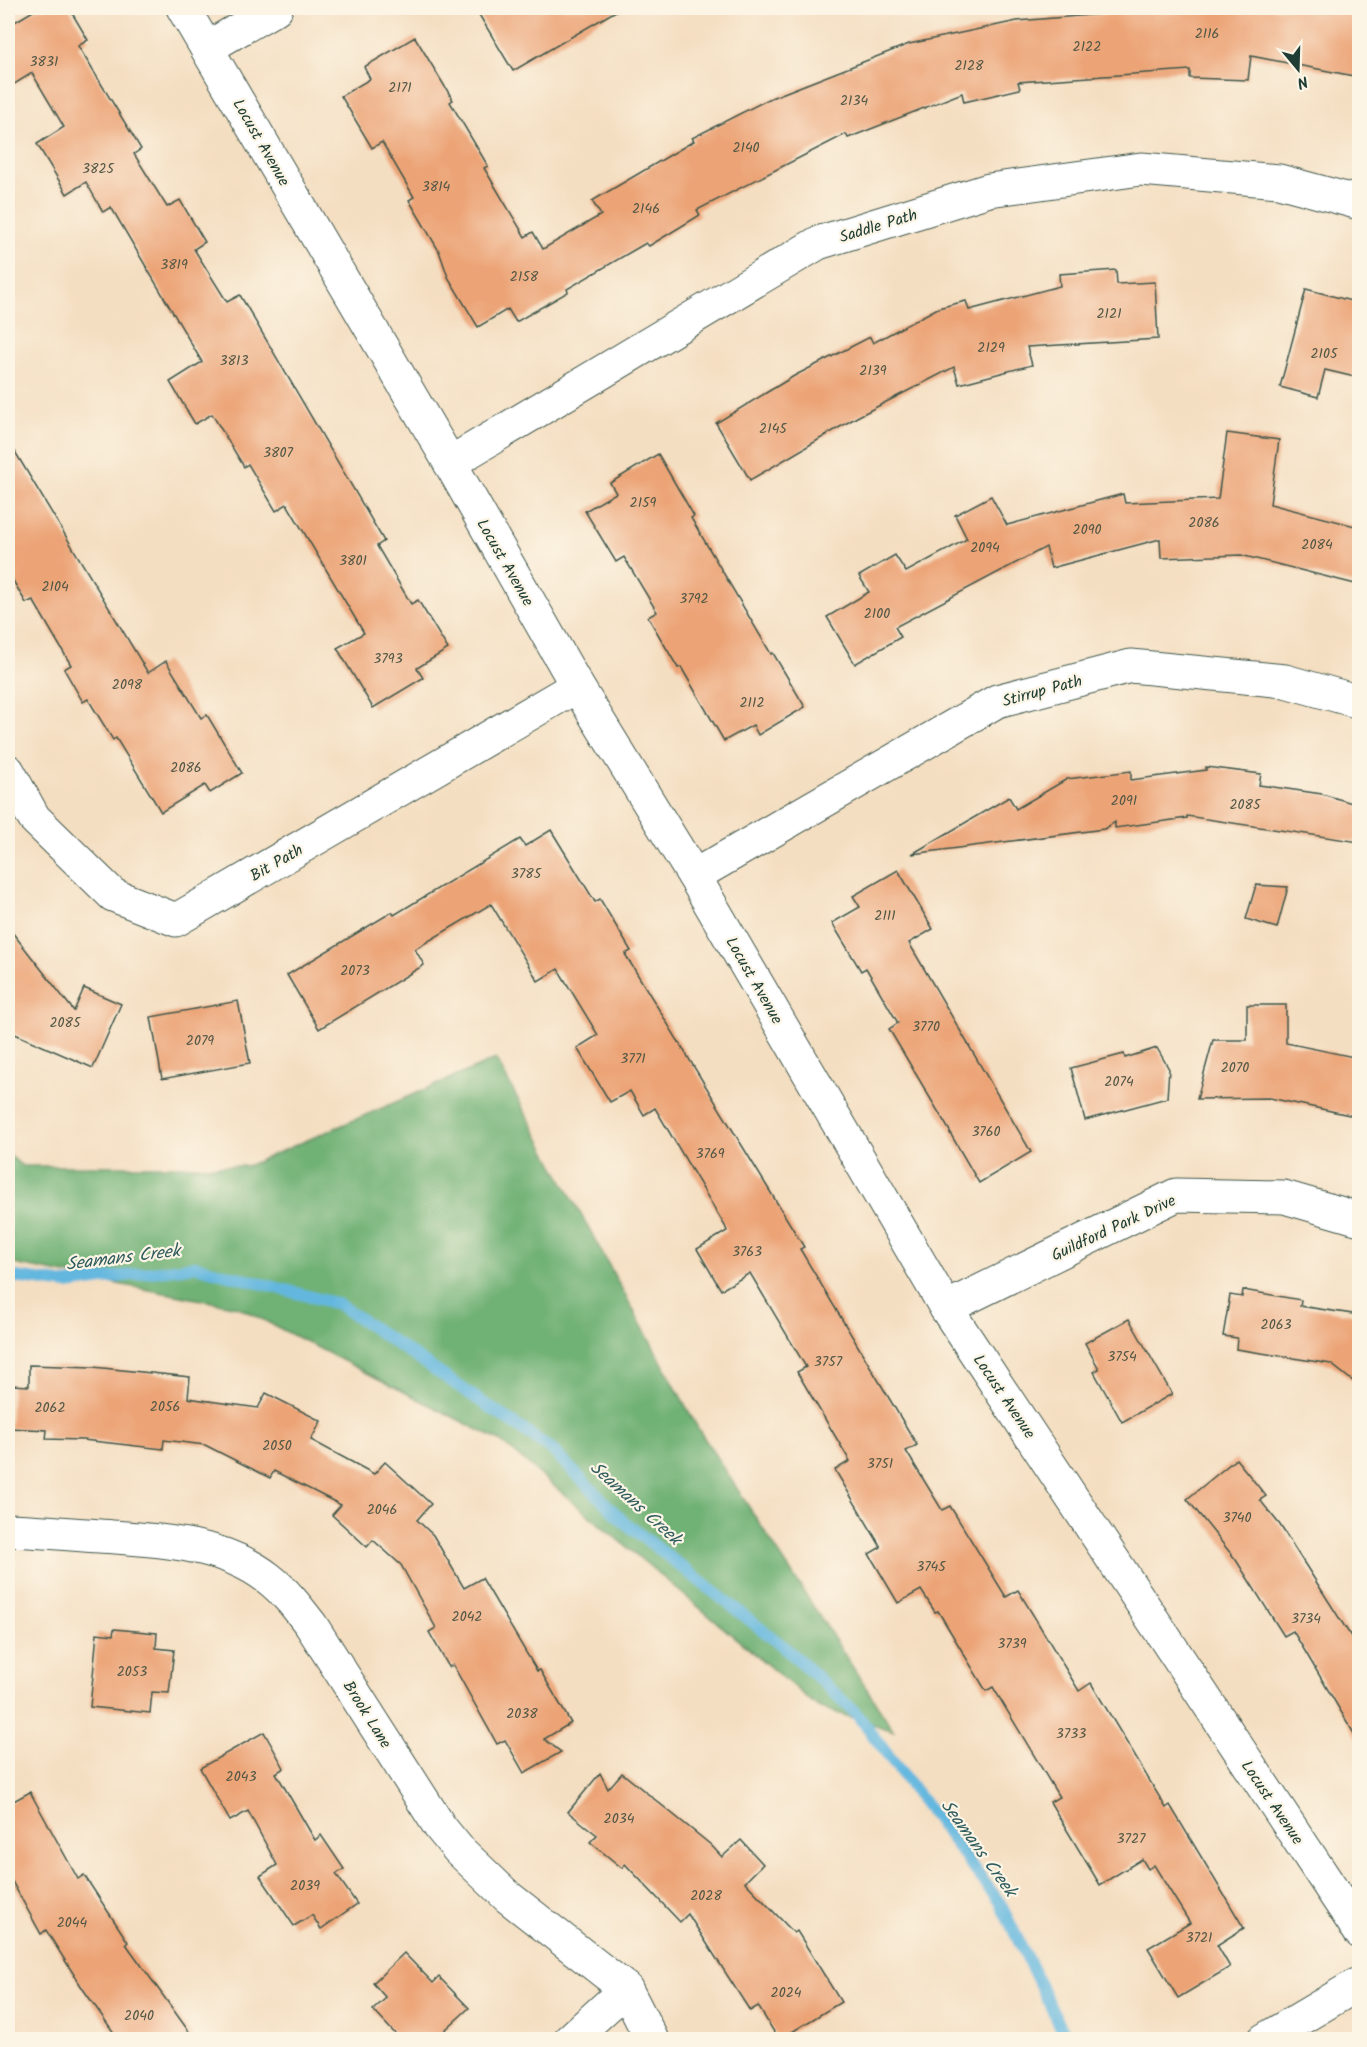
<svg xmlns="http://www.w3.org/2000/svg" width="1367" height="2047" font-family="Kalam,sans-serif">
<rect width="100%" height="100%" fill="#fcf5e5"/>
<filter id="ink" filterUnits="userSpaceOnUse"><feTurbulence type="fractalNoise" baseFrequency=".0167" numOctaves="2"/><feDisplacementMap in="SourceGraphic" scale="12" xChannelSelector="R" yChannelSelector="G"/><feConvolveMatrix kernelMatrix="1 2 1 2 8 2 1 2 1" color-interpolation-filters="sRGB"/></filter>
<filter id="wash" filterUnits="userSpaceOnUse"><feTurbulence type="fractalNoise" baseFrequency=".008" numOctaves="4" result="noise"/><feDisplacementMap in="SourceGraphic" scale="24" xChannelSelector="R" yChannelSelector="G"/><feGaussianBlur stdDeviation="1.35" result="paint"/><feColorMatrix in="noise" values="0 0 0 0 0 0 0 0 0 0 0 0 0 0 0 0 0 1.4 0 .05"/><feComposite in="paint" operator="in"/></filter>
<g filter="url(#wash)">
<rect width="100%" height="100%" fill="#f4dec1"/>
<polygon fill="#6fb174" stroke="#477754" stroke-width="1.5" points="496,1059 699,1430 894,1731 818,1707 500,1441 238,1307 8,1263 8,1154 22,1166 247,1166"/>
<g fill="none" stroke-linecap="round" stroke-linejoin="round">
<polyline stroke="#63b7df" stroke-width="12" points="8,1276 67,1284 195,1266 338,1304 551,1449 624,1522 783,1646 856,1713 1000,1903 1067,2040"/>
</g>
<g id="blocks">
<g fill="#eca477">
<polygon points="38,8 69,8 88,40 78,46 141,149 134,154 167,207 180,200 205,242 194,249 227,302 240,295 384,541 377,546 411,604 418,600 448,649 417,668 423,678 373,708 337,648 364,633 287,504 276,511 248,464 244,467 212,414 195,424 170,382 202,362 111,207 103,212 86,182 67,194 37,144 64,127 32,73 8,88 8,26"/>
<polygon points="475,8 621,8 513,71"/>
<polygon points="1163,8 1359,8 1359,77 1251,56 1248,80 1190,78 1190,70 1018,82 1020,89 964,102 962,93 848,138 846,134 697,210 700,215 649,246 646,243 567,289 568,292 516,322 508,309 478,327 448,277 439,251 409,200 414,197 382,142 372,148 341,96 370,79 364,67 415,37 453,100 450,102 488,166 484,168 525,237 533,232 543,249 601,215 592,201 694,141 692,138 771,98 909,44 1017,21 1163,9"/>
<polygon points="1116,270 1117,284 1155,282 1158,339 1027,347 1032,365 959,384 954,367 857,417 750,480 716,423 794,376 870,337 873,343 938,308 966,301 969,310 1060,286 1059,274"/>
<polygon points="1306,289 1359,303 1359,378 1325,370 1318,397 1280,387"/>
<polygon points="1227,433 1279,440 1270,504 1359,527 1359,585 1241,555 1161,558 1160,539 1051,568 1046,547 895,627 901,637 855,664 827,617 869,592 859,576 895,555 906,572 967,539 955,515 991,496 1007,525 1123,494 1125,503 1218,499"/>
<polygon points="8,440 148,673 166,661 201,718 207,715 242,773 210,793 205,785 161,812 116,738 113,740 88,699 83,702 64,669 71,665 33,600 26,603 8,572"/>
<polygon points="658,454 694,516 691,518 771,654 773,653 805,707 758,735 753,725 724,741 681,667 678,668 648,617 657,612 624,557 616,562 585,511 616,493 610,483"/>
<polygon points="1206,767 1261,774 1259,785 1322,794 1359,805 1359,842 1187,816 1187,818 1115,828 1115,822 1104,829 912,854 1009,797 1016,809 1067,779 1131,771 1131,780 1206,770"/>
<polygon points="551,830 595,902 600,899 631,951 625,954 804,1247 800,1249 917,1445 906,1451 942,1510 950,1506 1006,1597 1018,1590 1079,1691 1091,1683 1166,1808 1170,1805 1244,1928 1217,1945 1230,1967 1178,1998 1148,1948 1190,1923 1154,1865 1148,1869 1142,1859 1100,1885 1050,1802 1059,1797 993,1687 986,1691 938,1611 935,1612 921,1590 898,1603 869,1554 881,1547 835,1470 850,1461 797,1372 806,1367 750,1273 721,1290 697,1249 727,1231 725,1226 655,1108 644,1115 630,1091 610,1102 577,1048 598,1035 558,969 538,981 491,904 415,949 424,965 319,1029 287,975 392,912 394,915 520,839 525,846"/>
<polygon points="898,870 933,929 909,943 1031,1152 979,1183 950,1133 951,1133 889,1029 898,1023 866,968 861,971 832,923 860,907 853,896"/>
<polygon points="1256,885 1288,887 1277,928 1246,919"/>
<polygon points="8,927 74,1011 84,988 121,1004 93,1068 8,1031"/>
<polygon points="238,1001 250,1063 162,1079 151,1017"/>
<polygon points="1247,1005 1286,1005 1286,1043 1359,1058 1359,1117 1270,1098 1197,1099 1213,1040 1247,1040"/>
<polygon points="1157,1048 1169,1069 1167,1098 1085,1120 1071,1068 1124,1054 1125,1058"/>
<polygon points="1243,1290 1301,1300 1300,1306 1359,1315 1359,1386 1331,1364 1236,1349 1237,1338 1223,1336 1230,1295 1242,1297"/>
<polygon points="1129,1319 1172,1394 1122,1422 1094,1372 1099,1369 1085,1343"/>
<polygon points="29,1365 93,1367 190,1377 188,1398 258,1408 266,1393 321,1421 311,1440 374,1474 385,1462 431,1504 417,1520 433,1535 464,1588 482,1578 537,1671 540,1670 571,1723 544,1739 561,1752 524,1773 505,1740 497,1744 453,1665 449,1667 429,1632 436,1628 401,1565 373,1540 367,1547 332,1515 341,1505 274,1471 270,1478 205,1445 164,1440 163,1449 83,1440 46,1439 47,1430 10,1428 12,1385 29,1386"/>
<polygon points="1236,1459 1266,1496 1260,1500 1280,1525 1359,1649 1359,1742 1293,1631 1284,1636 1236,1560 1187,1499"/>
<polygon points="114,1629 157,1633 156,1648 174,1650 169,1693 152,1692 150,1713 90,1707 97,1633 113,1635"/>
<polygon points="264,1732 284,1768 276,1773 315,1840 321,1835 344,1869 336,1874 357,1904 321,1929 312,1915 294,1926 260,1876 277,1865 248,1811 230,1821 200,1768"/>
<polygon points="600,1773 608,1789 622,1773 711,1845 722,1857 741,1840 763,1864 745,1882 794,1933 797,1931 841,2002 779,2040 758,2006 750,2011 688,1914 680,1922 625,1864 622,1868 590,1842 597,1835 568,1812"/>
<polygon points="30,1792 78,1879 84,1875 128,1942 126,1944 195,2040 119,2040 83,1989 46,1930 41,1934 8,1874 8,1804"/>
<polygon points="404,1953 433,1983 439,1977 469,2008 434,2040 401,2040 373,2010 386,1998 373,1983"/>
</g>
</g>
</g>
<g filter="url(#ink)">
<use href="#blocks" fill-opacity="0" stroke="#3f5549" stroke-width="1.5"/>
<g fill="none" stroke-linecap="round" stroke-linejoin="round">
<g stroke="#3f5549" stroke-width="35">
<g id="minor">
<polyline points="183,8 450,463 577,686 694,876 946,1308 1360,1932"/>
<polyline points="207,48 276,8"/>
<polyline points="450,463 818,243 989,190 1141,169 1279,181 1360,203"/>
<polyline points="8,771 34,818 113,895 176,920 577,686"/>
<polyline points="694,876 997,701 1131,666 1285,681 1360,702"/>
<polyline points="946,1308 1176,1195 1284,1197 1360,1219"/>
<path d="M 8,1530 C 38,1531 69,1534 100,1536 C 155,1540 222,1542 268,1578 C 285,1591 298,1608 311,1625 L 440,1827 L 458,1849 L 508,1897 L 626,1989 L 652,2040"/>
<polyline points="570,2040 626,1989"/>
<polyline points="1264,2040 1360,1983"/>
</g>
</g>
<use href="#minor" stroke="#fff" stroke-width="33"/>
</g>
</g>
<g text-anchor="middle" stroke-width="4.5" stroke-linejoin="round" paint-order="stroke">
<g font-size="14" fill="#525745">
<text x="1207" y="38">2116</text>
<text x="1087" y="51">2122</text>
<text x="44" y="66">3831</text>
<text x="969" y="70">2128</text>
<text x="400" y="92">2171</text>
<text x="854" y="105">2134</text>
<text x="746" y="152">2140</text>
<text x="98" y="173">3825</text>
<text x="436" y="191">3814</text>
<text x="646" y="213">2146</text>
<text x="174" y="269">3819</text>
<text x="524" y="281">2158</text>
<text x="1109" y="318">2121</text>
<text x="991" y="352">2129</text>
<text x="1324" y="358">2105</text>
<text x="234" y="365">3813</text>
<text x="873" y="375">2139</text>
<text x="773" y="433">2145</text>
<text x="278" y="457">3807</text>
<text x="643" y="507">2159</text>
<text x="1204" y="527">2086</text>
<text x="1087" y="534">2090</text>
<text x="1317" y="549">2084</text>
<text x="985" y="552">2094</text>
<text x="353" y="565">3801</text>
<text x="55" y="591">2104</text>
<text x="694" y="603">3792</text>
<text x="877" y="618">2100</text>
<text x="388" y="663">3793</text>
<text x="127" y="689">2098</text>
<text x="752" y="707">2112</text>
<text x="186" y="772">2086</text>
<text x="1124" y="805">2091</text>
<text x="1245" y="809">2085</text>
<text x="526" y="878">3785</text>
<text x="885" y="920">2111</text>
<text x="355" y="975">2073</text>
<text x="65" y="1027">2085</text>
<text x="926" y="1031">3770</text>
<text x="200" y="1045">2079</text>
<text x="633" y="1063">3771</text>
<text x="1235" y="1072">2070</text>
<text x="1119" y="1086">2074</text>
<text x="986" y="1136">3760</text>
<text x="710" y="1158">3769</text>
<text x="747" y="1256">3763</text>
<text x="1276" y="1329">2063</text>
<text x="1122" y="1361">3754</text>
<text x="828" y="1366">3757</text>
<text x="165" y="1411">2056</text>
<text x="50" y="1412">2062</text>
<text x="277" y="1450">2050</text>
<text x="880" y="1468">3751</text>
<text x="382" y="1514">2046</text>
<text x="1237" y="1522">3740</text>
<text x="931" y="1571">3745</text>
<text x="467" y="1621">2042</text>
<text x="1306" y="1623">3734</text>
<text x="1012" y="1648">3739</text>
<text x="132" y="1676">2053</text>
<text x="522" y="1718">2038</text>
<text x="1071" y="1738">3733</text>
<text x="241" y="1781">2043</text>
<text x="619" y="1823">2034</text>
<text x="1131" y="1843">3727</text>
<text x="305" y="1890">2039</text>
<text x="706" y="1900">2028</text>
<text x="72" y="1927">2044</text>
<text x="1199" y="1942">3721</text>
<text x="786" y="1997">2024</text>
<text x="139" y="2020">2040</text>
</g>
<g font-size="16" fill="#1f3d34" stroke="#fcf5e5">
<text transform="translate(262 142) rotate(60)" y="6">Locust Avenue</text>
<text transform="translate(878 225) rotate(-17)" y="6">Saddle Path</text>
<text transform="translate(506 562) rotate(60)" y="6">Locust Avenue</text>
<text transform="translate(1042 690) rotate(-15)" y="6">Stirrup Path</text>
<text transform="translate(276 862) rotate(-30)" y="6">Bit Path</text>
<text transform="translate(755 980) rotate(60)" y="6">Locust Avenue</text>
<text transform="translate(1113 1227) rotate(-25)" y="6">Guildford Park Drive</text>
<text transform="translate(1005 1396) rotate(56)" y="6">Locust Avenue</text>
<text transform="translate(368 1714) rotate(58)" y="6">Brook Lane</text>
<text transform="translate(1273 1802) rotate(56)" y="6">Locust Avenue</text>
</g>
<g font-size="18" font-style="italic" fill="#305c5f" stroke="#fcf5e5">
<text transform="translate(123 1257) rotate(-7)" y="6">Seamans Creek</text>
<text transform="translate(636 1503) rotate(42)" y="6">Seamans Creek</text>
<text transform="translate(979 1848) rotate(54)" y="6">Seamans Creek</text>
</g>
</g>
<rect width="1367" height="2047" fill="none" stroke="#fcf5e5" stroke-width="30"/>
<g transform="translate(1298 69) rotate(161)" stroke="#fcf5e5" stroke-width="4.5" paint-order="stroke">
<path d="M0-4.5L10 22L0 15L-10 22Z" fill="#1f3d34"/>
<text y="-9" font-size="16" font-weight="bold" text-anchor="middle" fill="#1f3d34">N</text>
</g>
</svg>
